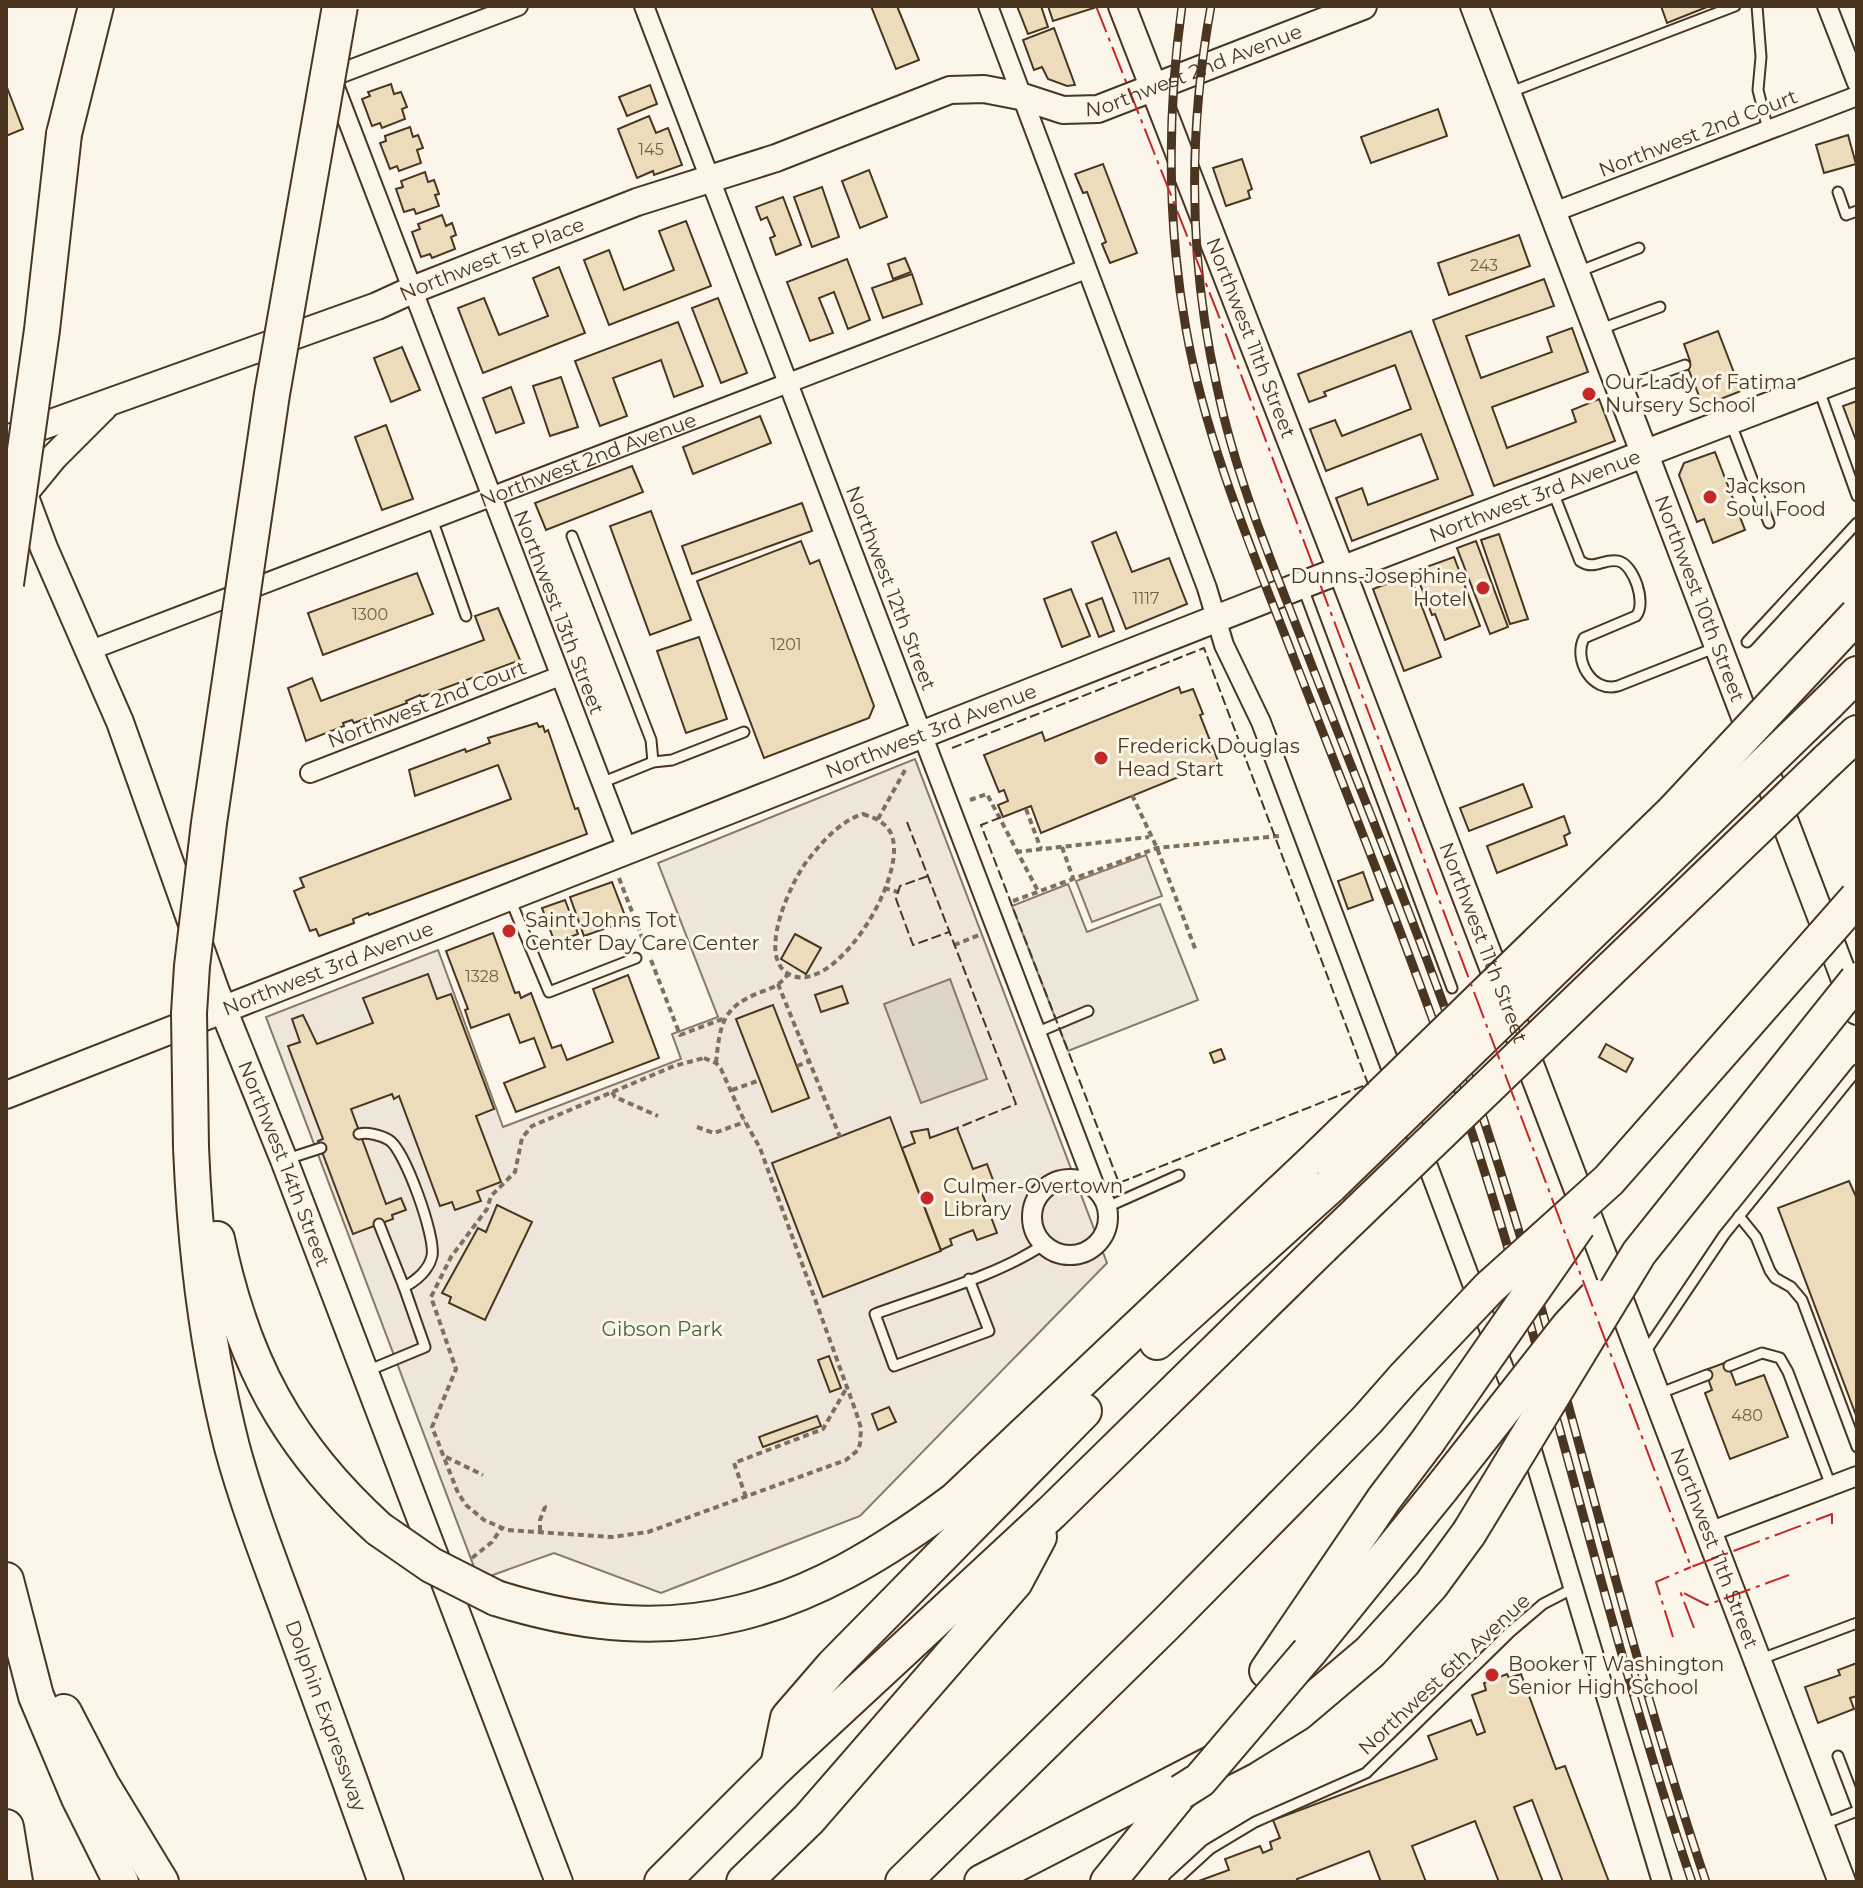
<svg xmlns="http://www.w3.org/2000/svg" width="1863" height="1888" font-family="Montserrat,sans-serif">
<rect width="100%" height="100%" fill="#fbf6e9"/>
<g fill="#ede6d9" stroke="#887966" stroke-width="2">
<polygon points="915,759 1107,1263 860,1516 661,1593 554,1553 479,1580 266,1017 438,950 503,1127 681,1059 672,1034 718,1017 658,863"/>
<polygon points="1146,855 1162,896 1092,922 1076,881"/>
</g>
<polygon fill="#ede7d9" stroke="#887966" stroke-width="2" points="1068,884 1087,932 1160,904 1198,1000 1068,1051 1012,906"/>
<polygon fill="#dcd4c6" stroke="#887966" stroke-width="2" points="950,979 987,1079 921,1103 884,1004"/>
<g fill="#ecdcbc" stroke="#4a3520" stroke-width="2">
<polygon points="871,6 897,6 919,60 896,69"/>
<polygon points="1017,6 1041,6 1048,27 1028,34"/>
<polygon points="1048,6 1093,6 1094,8 1053,21"/>
<polygon points="1661,6 1707,6 1707,7 1667,23"/>
<polygon points="1054,28 1075,85 1067,86 1048,79 1042,67 1034,70 1023,40"/>
<polygon points="391,84 394,94 401,92 407,107 402,109 405,119 382,128 380,123 372,126 362,99 370,96 368,92"/>
<polygon points="6,85 23,129 6,136"/>
<polygon points="650,85 657,104 627,116 619,97"/>
<polygon points="1438,109 1447,136 1371,163 1361,137"/>
<polygon points="649,116 656,133 668,128 682,165 654,175 653,171 637,178 618,129"/>
<polygon points="410,127 413,137 418,135 423,148 417,150 421,163 399,171 397,166 390,169 380,143 386,141 385,136"/>
<polygon points="1848,135 1856,164 1824,173 1816,145"/>
<polygon points="1242,159 1252,189 1248,191 1250,198 1226,206 1213,168"/>
<polygon points="1103,164 1137,253 1110,263 1102,244 1106,242 1087,192 1083,193 1075,174"/>
<polygon points="869,170 887,217 860,228 842,181"/>
<polygon points="425,172 428,182 434,180 439,194 435,195 439,206 416,214 414,209 404,212 396,189 403,187 401,181"/>
<polygon points="822,187 839,237 812,247 794,197"/>
<polygon points="783,197 801,245 776,255 770,238 775,236 767,217 761,220 756,207"/>
<polygon points="442,215 446,226 452,223 456,235 451,237 455,249 432,258 430,254 421,257 412,232 420,229 418,224"/>
<polygon points="686,221 711,286 609,325 584,260 609,250 624,290 674,270 659,231"/>
<polygon points="1519,235 1530,266 1449,295 1438,263"/>
<polygon points="905,258 911,272 893,279 888,264"/>
<polygon points="847,259 870,320 848,329 834,292 819,298 833,333 810,341 787,282"/>
<polygon points="559,267 585,333 483,373 458,308 484,298 499,335 548,316 533,278"/>
<polygon points="912,274 922,304 883,318 872,288"/>
<polygon points="1544,279 1554,306 1466,336 1481,378 1552,352 1547,337 1572,328 1588,372 1492,407 1507,448 1576,422 1572,410 1599,399 1615,441 1494,486 1433,320"/>
<polygon points="718,298 747,373 721,383 692,308"/>
<polygon points="678,322 703,386 674,397 661,360 613,378 627,416 600,426 575,361"/>
<polygon points="1411,331 1473,495 1352,541 1336,498 1362,488 1368,505 1438,479 1421,434 1326,471 1310,429 1335,420 1342,436 1411,409 1395,365 1324,392 1326,396 1309,402 1298,374"/>
<polygon points="1718,331 1741,391 1703,406 1686,363 1690,361 1684,344"/>
<polygon points="402,347 420,390 391,402 374,358"/>
<polygon points="561,377 578,427 550,436 533,386"/>
<polygon points="511,387 524,423 496,433 483,398"/>
<polygon points="1857,401 1857,443 1843,406"/>
<polygon points="760,416 771,443 693,474 683,447"/>
<polygon points="386,425 413,499 382,510 355,437"/>
<polygon points="1715,452 1745,530 1713,543 1704,519 1697,522 1679,475 1684,463"/>
<polygon points="632,466 643,492 546,530 535,503"/>
<polygon points="802,503 812,531 692,574 682,546"/>
<polygon points="651,511 691,620 650,635 610,526"/>
<polygon points="1116,532 1132,572 1169,558 1187,604 1126,629 1092,542"/>
<polygon points="1499,534 1528,619 1510,624 1481,540"/>
<polygon points="801,541 810,564 819,560 874,706 869,718 764,758 697,581"/>
<polygon points="1476,541 1508,627 1490,634 1457,548"/>
<polygon points="1454,557 1480,626 1445,640 1435,614 1432,615 1415,571"/>
<polygon points="417,573 433,614 323,655 308,613"/>
<polygon points="1410,575 1441,657 1404,671 1373,589"/>
<polygon points="1071,589 1090,636 1062,647 1044,599"/>
<polygon points="1102,598 1114,631 1099,637 1086,604"/>
<polygon points="498,608 520,660 421,697 420,695 406,701 407,703 354,723 352,720 343,723 344,726 306,741 288,688 312,678 321,701 484,640 475,616"/>
<polygon points="699,637 727,719 686,733 657,651"/>
<polygon points="1179,687 1181,693 1193,689 1203,714 1200,715 1218,761 1041,833 1031,806 1003,817 998,805 1008,801 1004,790 999,792 984,755 1042,732 1045,741"/>
<polygon points="537,723 539,727 543,726 545,732 548,730 575,809 578,808 587,834 369,915 368,913 353,919 354,923 319,936 316,929 310,931 294,891 304,887 300,878 511,799 498,765 415,796 409,770 465,749 466,752 490,743 488,738"/>
<polygon points="1523,784 1532,807 1469,831 1460,808"/>
<polygon points="1564,816 1570,833 1564,836 1567,845 1497,873 1487,846"/>
<polygon points="1363,872 1373,900 1348,909 1338,881"/>
<polygon points="612,882 627,921 584,936 570,897"/>
<polygon points="565,900 578,934 555,943 542,908"/>
<polygon points="493,933 515,993 519,992 521,998 531,993 552,1048 561,1045 567,1060 613,1042 593,989 628,975 659,1058 516,1112 504,1083 545,1067 534,1038 520,1043 509,1014 471,1028 465,1010 468,1009 446,951"/>
<polygon points="795,934 821,948 806,974 781,959"/>
<polygon points="428,974 437,999 451,994 494,1109 476,1116 501,1182 477,1191 481,1201 455,1210 452,1202 440,1206 399,1096 394,1099 392,1094 351,1109 386,1204 401,1198 406,1210 392,1215 393,1219 353,1234 318,1141 323,1139 288,1046 300,1042 292,1019 303,1015 317,1044 373,1023 363,998"/>
<polygon points="842,986 848,1003 821,1012 815,995"/>
<polygon points="773,1005 809,1098 772,1112 736,1019"/>
<polygon points="1606,1044 1633,1059 1626,1072 1599,1057"/>
<polygon points="1221,1049 1225,1059 1214,1063 1210,1053"/>
<polygon points="890,1117 941,1251 823,1297 772,1163"/>
<polygon points="957,1128 973,1169 987,1164 996,1188 982,1193 997,1233 977,1240 973,1230 950,1239 952,1245 941,1250 902,1148 915,1143 911,1132 928,1129 930,1138"/>
<polygon points="1849,1181 1857,1199 1857,1418 1778,1208"/>
<polygon points="497,1205 532,1222 485,1320 449,1303 451,1297 442,1293 478,1228 486,1232"/>
<polygon points="829,1356 841,1388 830,1392 818,1360"/>
<polygon points="1727,1362 1736,1385 1764,1375 1788,1437 1730,1459 1705,1393 1712,1390 1705,1370"/>
<polygon points="889,1407 896,1422 878,1430 872,1414"/>
<polygon points="817,1416 821,1426 763,1447 759,1437"/>
<polygon points="1857,1663 1857,1696 1850,1698 1854,1709 1818,1723 1805,1687 1840,1675 1838,1670"/>
<polygon points="1507,1674 1509,1678 1521,1674 1556,1769 1565,1766 1609,1882 1563,1882 1532,1800 1514,1807 1543,1882 1499,1882 1475,1821 1412,1846 1426,1882 1381,1882 1369,1851 1297,1879 1298,1882 1196,1882 1229,1870 1225,1859 1260,1846 1263,1853 1272,1849 1270,1842 1280,1838 1273,1820 1437,1759 1428,1736 1471,1720 1477,1735 1485,1732 1472,1695 1486,1690 1484,1683"/>
</g>
<g fill="none" stroke-linecap="round" stroke-linejoin="round">
<g stroke="#4a3520" stroke-width="13">
<g id="lane">
<polyline points="1757,6 1761,57 1758,90 1768,130"/>
<polyline points="1508,93 1735,6"/>
<polyline points="1838,192 1846,215 1857,211"/>
<polyline points="1580,271 1639,248"/>
<polyline points="1598,330 1660,307"/>
<polyline points="1621,388 1685,365"/>
<polyline points="1819,390 1857,496"/>
<polyline points="1731,424 1769,523"/>
<path d="M 1553,492 L 1580,561 C 1595,571 1603,558 1618,561 C 1634,564 1647,604 1636,616 L 1584,638 C 1573,660 1592,693 1618,686 L 1717,647"/>
<polyline points="432,519 466,616"/>
<polyline points="572,536 651,740 653,762"/>
<polyline points="1303,588 1452,988"/>
<polyline points="1747,642 1857,523"/>
<polyline points="601,783 653,762 672,760 744,732"/>
<polyline points="510,899 549,992 636,958"/>
<polyline points="1038,1032 1088,1011"/>
<path d="M 359,1134 C 367,1132 381,1135 389,1140 C 405,1150 436,1237 432,1256 C 429,1270 416,1281 404,1287 L 425,1347 L 367,1371"/>
<polyline points="287,1159 321,1148"/>
<polyline points="1107,1207 1179,1175"/>
<polyline points="1739,1216 1756,1237 1770,1271 1775,1278 1791,1287 1802,1300 1857,1447"/>
<polyline points="379,1224 404,1287"/>
<path d="M 969,1279 L 989,1331 L 894,1366 L 875,1314 C 929,1294 996,1276 1043,1245"/>
<polyline points="1644,1354 1724,1235 1857,1070"/>
<polyline points="1729,1366 1762,1353 1780,1358 1788,1372 1831,1486"/>
<polyline points="1658,1394 1707,1375"/>
<polyline points="1761,1659 1857,1623"/>
<polyline points="1838,1756 1857,1806"/>
<polyline points="1824,1824 1857,1811"/>
<polyline points="1174,1882 1210,1849 1255,1822 1366,1773 1510,1632 1543,1604 1574,1588"/>
</g>
</g>
<g stroke="#4a3520" stroke-width="22">
<g id="street">
<polyline points="518,6 331,77 627,849"/>
<polyline points="644,6 1095,1187"/>
<polyline points="988,6 1207,588 1224,645 1261,722 1515,1398"/>
<polyline points="1827,6 1857,83"/>
<polyline points="1554,212 1857,96"/>
<path id="s1" d="M 91,650 L 1086,269"/>
<polyline points="310,773 560,676"/>
<circle cx="1070" cy="1217" r="38"/>
<polyline points="1527,1434 1662,1882"/>
<polyline points="1709,1532 1857,1476"/>
</g>
</g>
<g stroke="#4a3520" stroke-width="30">
<g id="secondary">
<path id="s2" d="M 1122,6 L 1349,590 L 1842,1882"/>
<path id="s3" d="M 1474,6 L 1857,1011"/>
<path id="s4" d="M 12,437 L 377,306 L 412,290 L 637,202 L 776,158 L 950,90 L 984,89 L 1020,96 L 1063,110 L 1098,109 L 1363,6"/>
<path id="s5" d="M 6,446 L 44,548 L 120,722 L 215,989 L 284,1160 L 559,1882"/>
<polyline points="17,502 54,457 104,407"/>
<path id="s6" d="M 6,1095 L 1302,585 L 1857,372"/>
</g>
</g>
<g stroke="#4a3520" stroke-width="38">
<g id="highway">
<polyline points="64,134 96,6"/>
<polyline points="1828,703 1857,674"/>
<polyline points="1827,761 1857,733"/>
<path id="s7" d="M 191,1147 C 195,1247 207,1349 232,1447 C 248,1506 270,1562 291,1619 C 323,1707 355,1794 386,1882"/>
<path d="M 217,1239 C 242,1360 287,1446 379,1529"/>
<polyline points="1157,1342 1330,1186"/>
<polyline points="6,1580 36,1696 79,1798 121,1882"/>
<path d="M 496,1598 C 681,1656 804,1613 955,1500 L 1319,1156"/>
<polyline points="1309,1652 1441,1489"/>
<polyline points="1267,1671 1384,1499 1428,1441"/>
<polyline points="64,1712 102,1785 161,1882"/>
<polyline points="778,1766 788,1718 833,1666 1084,1411"/>
<polyline points="6,1827 15,1882"/>
<polyline points="662,1882 778,1766 1052,1512 1322,1247"/>
<polyline points="744,1882 809,1819 1015,1582 1039,1537"/>
<polyline points="903,1882 1167,1623 1367,1420 1404,1378"/>
<polyline points="982,1882 1240,1749 1298,1713 1370,1652 1431,1585 1469,1533"/>
<polyline points="1108,1882 1181,1792"/>
</g>
</g>
<g stroke="#7f6f5c" stroke-width="4" stroke-dasharray="6 4" stroke-linecap="butt">
<polyline points="1132,795 1157,848 1196,951"/>
<polyline points="970,800 987,794 1038,891"/>
<polyline points="1026,809 1041,849"/>
<path d="M 863,814 C 874,818 882,820 889,830 C 914,866 840,992 793,976 C 753,962 791,882 807,861 C 822,842 840,821 863,814 Z"/>
<polyline points="878,819 905,770"/>
<polyline points="1062,847 1073,878"/>
<polyline points="1016,852 1149,837"/>
<polyline points="619,878 646,948"/>
<polyline points="884,888 898,892"/>
<polyline points="1013,901 1157,848 1279,836"/>
<polyline points="954,945 979,935"/>
<polyline points="651,960 680,1035 725,1018"/>
<polyline points="778,984 840,1137"/>
<polygon points="704,1058 716,1063 721,1069 742,1116 760,1148 856,1412 861,1428 860,1444 858,1450 846,1460 648,1532 612,1537 507,1530 484,1520 466,1505 458,1493 432,1427 456,1369 431,1297 451,1257 487,1209 491,1196 515,1172 522,1138 532,1126 674,1066"/>
<path d="M 716,1063 C 720,1024 722,1007 761,992 C 773,988 781,984 788,974"/>
<polyline points="797,1066 810,1061"/>
<polyline points="732,1090 760,1080"/>
<polyline points="612,1092 615,1097 658,1116"/>
<polyline points="697,1127 714,1133 745,1122"/>
<polyline points="446,1457 483,1475"/>
<polyline points="746,1497 734,1463 823,1429 846,1389"/>
<polyline points="540,1531 540,1520 545,1507 542,1505"/>
<polyline points="472,1558 492,1542 501,1529"/>
</g>
<use href="#lane" stroke="#fbf6e9" stroke-width="9"/>
<use href="#street" stroke="#fbf6e9" stroke-width="18"/>
<use href="#secondary" stroke="#fbf6e9" stroke-width="26"/>
<use href="#highway" stroke="#fbf6e9" stroke-width="34"/>
<g stroke="#4a3520" stroke-width="9">
<g id="rail">
<path d="M 1182,6 C 1167,114 1167,222 1186,329 C 1206,442 1252,550 1293,656 C 1356,818 1422,980 1476,1145 C 1555,1389 1610,1640 1692,1882"/>
<path d="M 1211,6 C 1188,132 1189,262 1217,387 C 1237,483 1277,575 1312,666 C 1374,825 1440,983 1492,1145 C 1571,1389 1624,1640 1706,1882"/>
</g>
</g>
<use href="#rail" stroke="#fbf6e9" stroke-width="6" stroke-dasharray="18" stroke-linecap="butt"/>
<g stroke="#4a3520" stroke-width="38" stroke-linecap="butt">
<g id="highway-bridge">
<polyline points="6,584 42,330 64,134"/>
<polyline points="191,1147 189,1013 192,966 209,823 272,394 340,6"/>
<polyline points="1319,1156 1672,813 1857,615"/>
<polyline points="1330,1186 1828,703"/>
<polyline points="1322,1247 1827,761"/>
<polyline points="1404,1378 1489,1288 1609,1180 1857,898"/>
<polyline points="1428,1441 1578,1225"/>
<polyline points="1441,1489 1569,1326 1596,1297"/>
<polyline points="379,1529 431,1565 496,1598"/>
<polyline points="1469,1533 1639,1253 1857,980"/>
<polyline points="1181,1792 1200,1780 1309,1652"/>
</g>
</g>
<use href="#highway-bridge" stroke="#fbf6e9" stroke-width="34"/>
<g stroke="#4a3520" stroke-width="2" stroke-dasharray="10 4" stroke-linecap="butt">
<polyline points="952,748 1204,648 1368,1084 1119,1183 981,825 1002,817"/>
<polyline points="907,822 1016,1104 957,1128"/>
<polyline points="928,876 900,886 896,899 913,945 949,932"/>
</g>
<g stroke="#c62828" stroke-width="2" stroke-dasharray="28 6 4 6" stroke-linecap="butt">
<polyline points="1096,6 1220,319 1691,1567 1832,1514 1832,1524"/>
<polyline points="1694,1628 1680,1591 1707,1605 1789,1575"/>
<polyline points="1673,1637 1656,1582 1691,1567"/>
</g>
</g>
<g fill="#c62828" stroke="#fbf6e9" stroke-width="3">
<circle cx="1589" cy="394" r="8"/>
<circle cx="1710" cy="497" r="8"/>
<circle cx="1483" cy="588" r="8"/>
<circle cx="1101" cy="758" r="8"/>
<circle cx="509" cy="931" r="8"/>
<circle cx="927" cy="1198" r="8"/>
<circle cx="1492" cy="1675" r="8"/>
</g>
<g text-anchor="middle" stroke-width="6" stroke-linejoin="round" paint-order="stroke">
<g font-size="16" fill="#725f47">
<text x="651" y="155">145</text>
<text x="1484" y="271">243</text>
<text x="1146" y="604">1117</text>
<text x="370" y="620">1300</text>
<text x="786" y="650">1201</text>
<text x="482" y="982">1328</text>
<text x="1747" y="1421">480</text>
</g>
<g font-size="20" fill="#4a3520" stroke="#fbf6e9">
<text dy="7" stroke="none"><textPath href="#s4" startOffset="1254">Northwest 2nd Avenue</textPath></text>
<text transform="translate(1698 133) rotate(-21)" y="7">Northwest 2nd Court</text>
<text dy="7" stroke="none"><textPath href="#s4" startOffset="512">Northwest 1st Place</textPath></text>
<text dy="7" stroke="none"><textPath href="#s2" startOffset="356">Northwest 11th Street</textPath></text>
<text dy="7" stroke="none"><textPath href="#s1" startOffset="532">Northwest 2nd Avenue</textPath></text>
<text dy="7" stroke="none"><textPath href="#s6" startOffset="1642">Northwest 3rd Avenue</textPath></text>
<text transform="translate(891 588) rotate(69)" y="7">Northwest 12th Street</text>
<text dy="7" stroke="none"><textPath href="#s3" startOffset="634">Northwest 10th Street</textPath></text>
<text transform="translate(559 612) rotate(69)" y="7">Northwest 13th Street</text>
<text transform="translate(427 704) rotate(-21)" y="7">Northwest 2nd Court</text>
<text dy="7" stroke="none"><textPath href="#s6" startOffset="994">Northwest 3rd Avenue</textPath></text>
<text dy="7" stroke="none"><textPath href="#s2" startOffset="1004">Northwest 11th Street</textPath></text>
<text dy="7" stroke="none"><textPath href="#s6" startOffset="346">Northwest 3rd Avenue</textPath></text>
<text dy="7" stroke="none"><textPath href="#s5" startOffset="770">Northwest 14th Street</textPath></text>
<text dy="7" stroke="none"><textPath href="#s2" startOffset="1652">Northwest 11th Street</textPath></text>
<text transform="translate(1444 1674) rotate(-43)" y="7">Northwest 6th Avenue</text>
<text dy="7" stroke="none"><textPath href="#s7" startOffset="588">Dolphin Expressway</textPath></text>
</g>
<g font-size="20" fill="#4a3520" stroke="#fbf6e9" text-anchor="start">
<text x="1605" y="389">Our Lady of Fatima<tspan x="1605" dy="23">Nursery School</tspan></text>
<text x="1726" y="493">Jackson<tspan x="1726" dy="23">Soul Food</tspan></text>
<text x="1467" y="583" text-anchor="end">Dunns-Josephine<tspan x="1467" dy="23">Hotel</tspan></text>
<text x="1117" y="753">Frederick Douglas<tspan x="1117" dy="23">Head Start</tspan></text>
<text x="525" y="927">Saint Johns Tot<tspan x="525" dy="23">Center Day Care Center</tspan></text>
<text x="943" y="1193">Culmer-Overtown<tspan x="943" dy="23">Library</tspan></text>
<text x="1508" y="1671">Booker T Washington<tspan x="1508" dy="23">Senior High School</tspan></text>
</g>
<g font-size="20" fill="#436837" stroke="#fbf6e9">
<text x="662" y="1336">Gibson Park</text>
</g>
</g>
<rect width="1863" height="1888" fill="none" stroke="#4a3520" stroke-width="16"/>
</svg>
